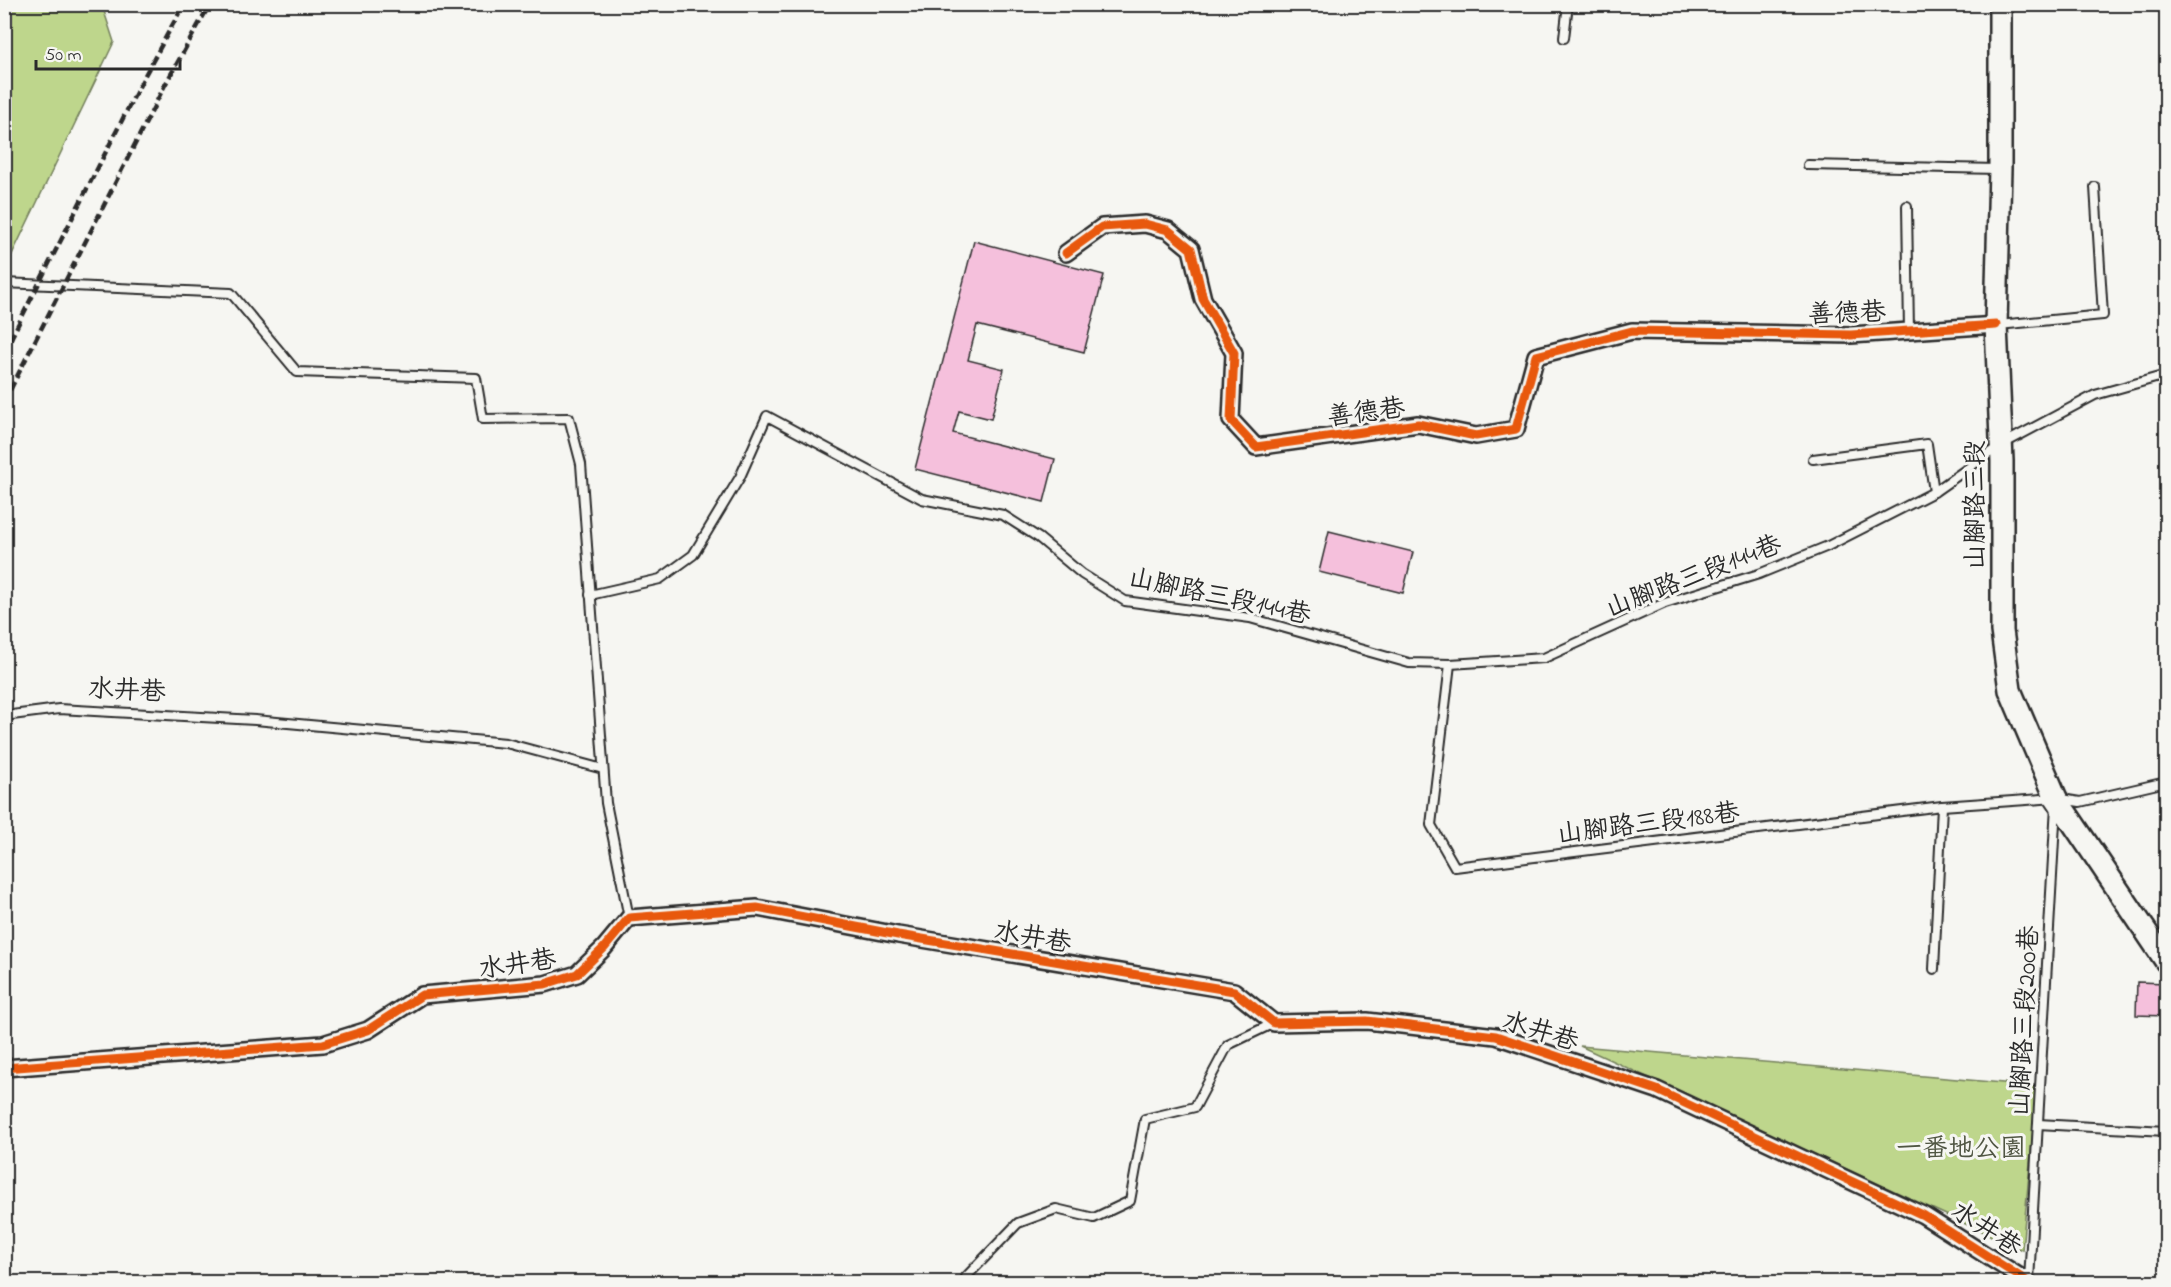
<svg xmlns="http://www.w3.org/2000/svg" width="2171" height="1287" font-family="'Indie Flower','LXGW WenKai TC',sans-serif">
<rect width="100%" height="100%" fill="#f6f6f2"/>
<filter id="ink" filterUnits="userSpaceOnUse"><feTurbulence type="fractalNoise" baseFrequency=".0167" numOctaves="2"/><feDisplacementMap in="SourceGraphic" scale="12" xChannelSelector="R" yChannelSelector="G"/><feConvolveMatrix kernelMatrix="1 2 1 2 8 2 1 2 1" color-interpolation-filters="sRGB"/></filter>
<g filter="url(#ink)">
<g fill="#bed68c" stroke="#74805c" stroke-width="1.5">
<polygon points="5,4 102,5 114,42 5,269"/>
<polygon points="1580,1046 2037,1086 2022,1250"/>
</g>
<g fill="#f5c0dc" stroke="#2b2b2b" stroke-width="1.5">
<polygon points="974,241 1104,275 1084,352 977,325 968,360 1004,369 991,419 959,411 953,433 1055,459 1044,502 915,469"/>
<polygon points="1329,531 1413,552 1403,593 1319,572"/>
<polygon points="2137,982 2166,983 2166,1016 2136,1015"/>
</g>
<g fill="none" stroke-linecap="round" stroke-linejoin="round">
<g stroke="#2b2b2b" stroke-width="12">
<g id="lane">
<polyline points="1564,38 1568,4"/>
<polyline points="1808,165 1998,169"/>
<polyline points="1907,206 1909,331"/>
<polyline points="4,283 231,293 297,372 476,378 483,419 569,418 581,464 606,803 629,918"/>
<polyline points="1998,325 2103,315 2095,187"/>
<polyline points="1813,459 1927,444 1934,492"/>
<polyline points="590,595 660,579 693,555 740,477 767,416 922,499 1003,515 1039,538 1082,574 1125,601 1250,618 1409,663 1450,664 1544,658 1665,603 1759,574 1828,546 1934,492 2001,445 2095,395 2166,375"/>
<polyline points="1450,664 1431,825 1455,867 1942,806 2056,798 2080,802 2166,782"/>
<polyline points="4,716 59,709 255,720 506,743 603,769"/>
<polyline points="1934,969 1942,806"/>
<polyline points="2038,1124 2166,1131"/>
<polyline points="2029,1281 2056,805"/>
<polyline points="966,1282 966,1277 1018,1223 1056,1209 1094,1218 1130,1201 1145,1119 1195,1107 1228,1045 1274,1023"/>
</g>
</g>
<g stroke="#2b2b2b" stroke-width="20">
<g id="street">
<polyline points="1066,253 1102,227 1145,224 1168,230 1191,249 1203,299 1234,353 1231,420 1256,447 1418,424 1476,436 1516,429 1536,356 1632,331 1851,335 1996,325"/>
<polyline points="4,1068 323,1044 368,1030 422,995 545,984 577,974 604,948 629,918 757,908 898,935 1234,991 1274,1023 1367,1021 1496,1036 1657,1090 1923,1215 2028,1282"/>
</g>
</g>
<g stroke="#2b2b2b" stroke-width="26">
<polyline id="secondary" points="2000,4 2000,169 1996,325 2002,461 2002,631 2010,690 2056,798 2166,961"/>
</g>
<use href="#lane" stroke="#f6f6f2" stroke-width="8"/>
<use href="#street" stroke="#f6f6f2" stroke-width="15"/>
<use href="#secondary" stroke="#f6f6f2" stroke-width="21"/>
<g stroke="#2b2b2b" stroke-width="4.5" stroke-dasharray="9 4.5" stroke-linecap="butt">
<polyline points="4,352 145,75 184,4"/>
<polyline points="4,402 165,85 210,4"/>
</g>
<g stroke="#f6f6f2" stroke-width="13">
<g id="cycleway">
<polyline points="1066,253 1102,227 1145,224 1168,230 1191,249 1203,299 1234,353 1231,420 1256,447 1418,424 1476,436 1516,429 1536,356 1632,331 1851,335 1996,325"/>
<polyline points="4,1068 323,1044 368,1030 422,995 545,984 577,974 604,948 629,918 757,908 898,935 1234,991 1274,1023 1367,1021 1496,1036 1657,1090 1923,1215 2028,1282"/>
</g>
</g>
<use href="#cycleway" stroke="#e8590c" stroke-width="9"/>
</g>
</g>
<g text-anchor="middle" stroke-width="6" stroke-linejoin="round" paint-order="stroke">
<g font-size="26" fill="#2b2b2b" stroke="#f6f6f2">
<text transform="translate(1847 312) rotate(-2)" y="9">善德巷</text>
<text transform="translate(1366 411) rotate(-7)" y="9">善德巷</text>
<text transform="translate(1974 505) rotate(-90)" y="9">山腳路三段</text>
<text transform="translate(1693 575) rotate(-21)" y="9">山腳路三段144巷</text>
<text transform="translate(1220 595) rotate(12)" y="9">山腳路三段144巷</text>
<text transform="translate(127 689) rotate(3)" y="9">水井巷</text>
<text transform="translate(1648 822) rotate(-7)" y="9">山腳路三段188巷</text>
<text transform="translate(1033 936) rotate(10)" y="9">水井巷</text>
<text transform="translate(517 963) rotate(-8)" y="9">水井巷</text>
<text transform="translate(2023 1021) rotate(-87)" y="9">山腳路三段200巷</text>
<text transform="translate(1541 1030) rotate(17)" y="9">水井巷</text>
<text transform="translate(1987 1228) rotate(33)" y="9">水井巷</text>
</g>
<g font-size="26" fill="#505643" stroke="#f6f6f2">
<text x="1961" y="1156">一番地公園</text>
</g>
</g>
<rect width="2171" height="1287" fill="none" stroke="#f6f6f2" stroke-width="24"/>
<rect x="12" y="12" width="2147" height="1263" fill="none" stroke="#2b2b2b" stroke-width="2" filter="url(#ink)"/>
<path d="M36 60v9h144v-9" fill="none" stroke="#2b2b2b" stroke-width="3"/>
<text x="45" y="60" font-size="18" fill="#2b2b2b" stroke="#f6f6f2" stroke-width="4.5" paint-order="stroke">50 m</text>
</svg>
